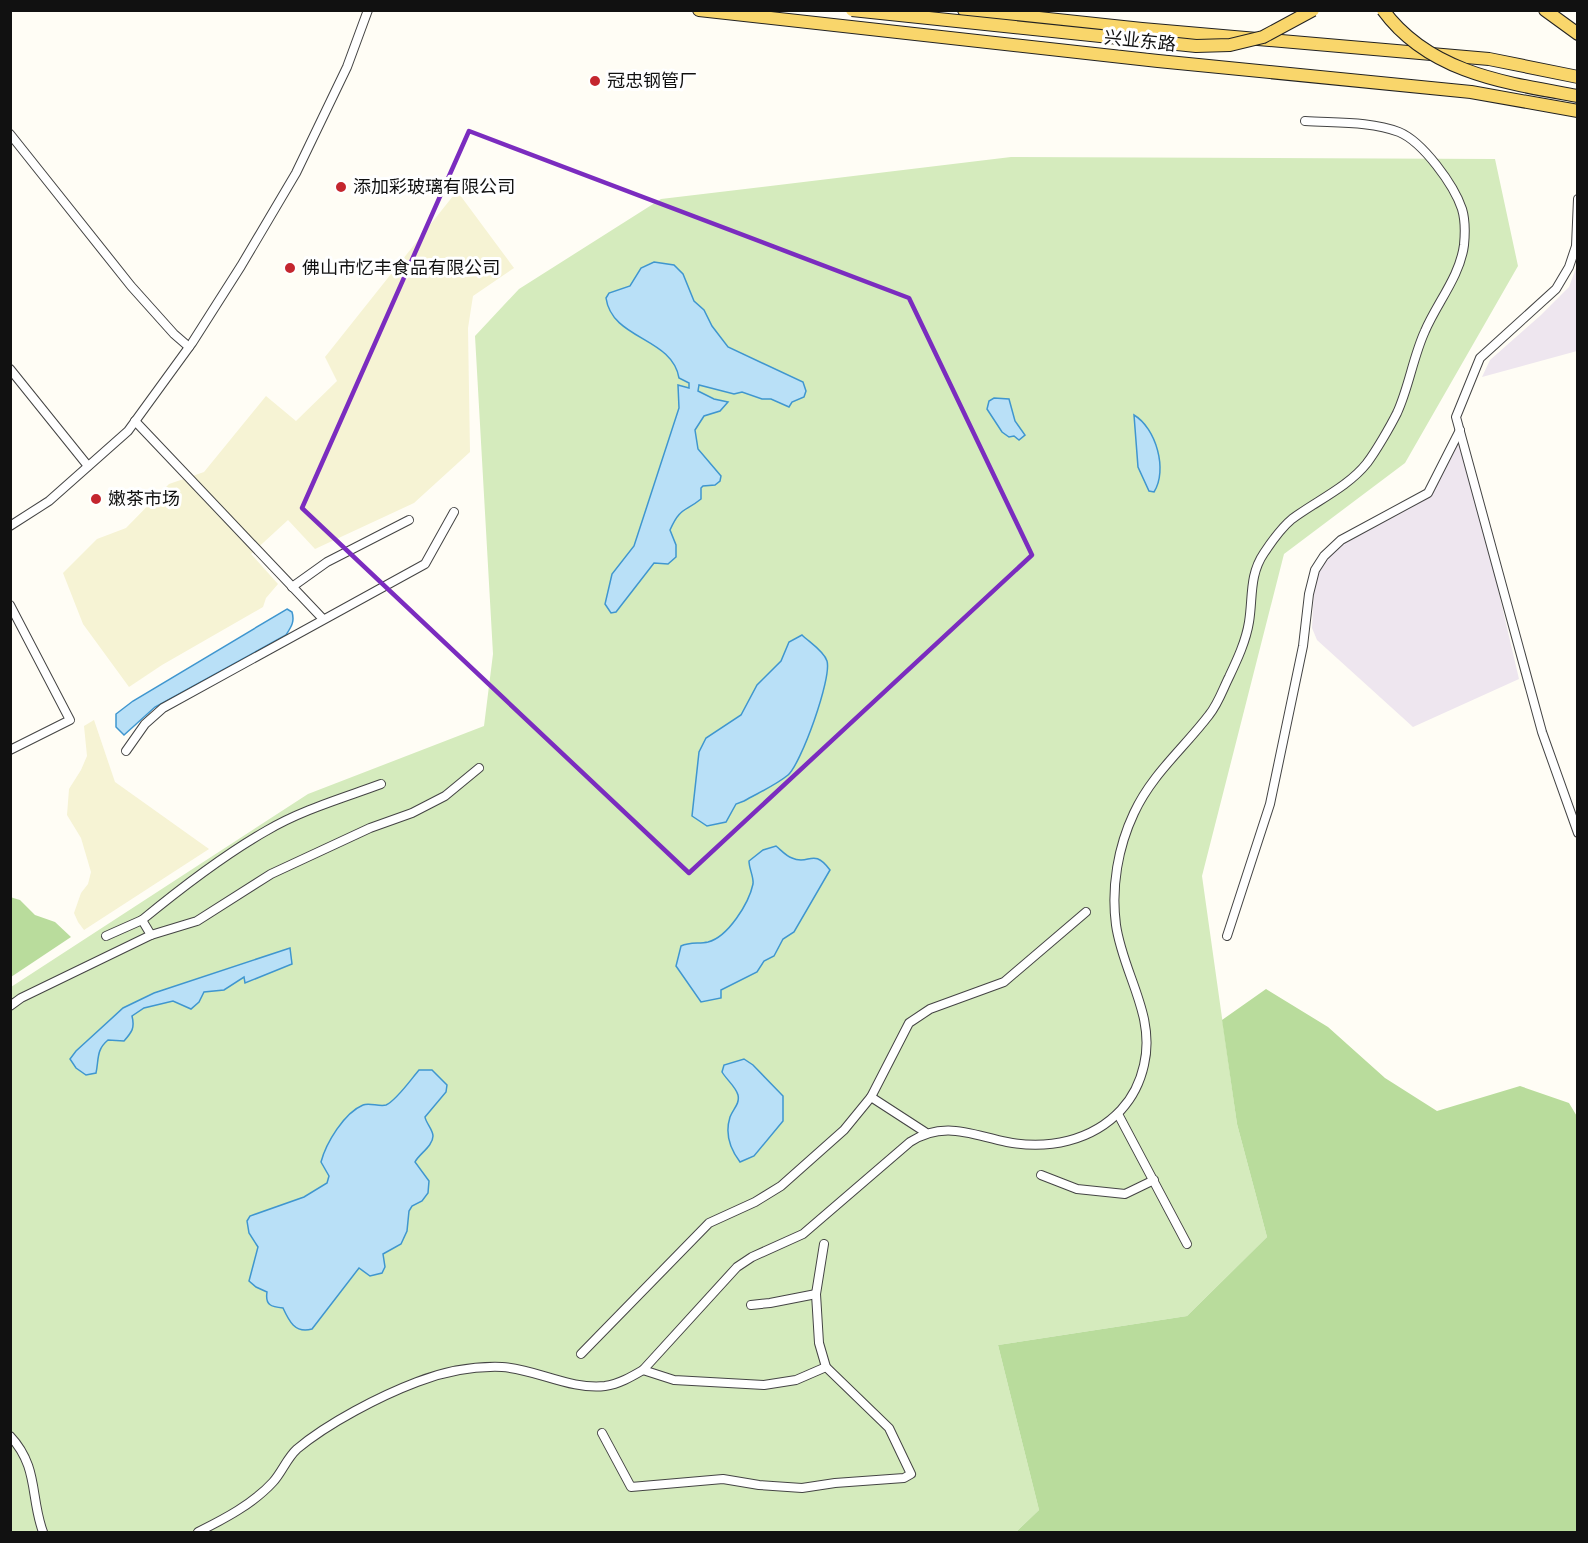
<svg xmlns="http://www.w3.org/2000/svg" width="1588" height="1543" font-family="'Source Serif 4','Noto Sans SC',serif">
<rect width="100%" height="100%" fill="#fffdf5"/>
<g fill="#eee6ef">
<polygon points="1577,265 1577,351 1482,377 1490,360 1541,315 1569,287"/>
<polygon points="1460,440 1476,495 1519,679 1413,727 1317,640 1312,628 1314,587 1318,573 1326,557 1337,548 1426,497"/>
</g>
<g fill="#f6f3d4">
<polygon points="457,191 514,268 473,296 468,328 470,452 414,503 315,549 288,520 251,554 278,584 266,598 263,607 162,665 129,687 83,624 63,573 97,539 126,528 169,484 204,472 266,396 296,421 337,381 325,357"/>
<polygon points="94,720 115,782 209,849 84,930 78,922 74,913 81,893 88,884 91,872 81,838 67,815 69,789 81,770 87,756 84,726"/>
</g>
<polygon fill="#d5ebbd" points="1011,157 1495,159 1518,266 1405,463 1284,554 1202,876 1237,1124 1267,1237 1187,1316 998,1345 1039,1510 1016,1532 11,1532 11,987 308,794 484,726 493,654 475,336 519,289 661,199"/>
<g fill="#b9dc9c">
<polygon points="10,897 20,900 35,915 55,922 71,937 11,977"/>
<polygon points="1266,989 1328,1027 1385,1078 1437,1111 1520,1086 1569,1103 1578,1118 1577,1532 1016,1532 1039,1510 998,1345 1187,1316 1267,1237 1237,1124 1222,1020"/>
</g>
<g fill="#b9e0f7" stroke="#3f96cf" stroke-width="1.5">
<path d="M 654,262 L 674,265 L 683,274 L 694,301 L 704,310 L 712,326 L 728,347 L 803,382 L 806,391 L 804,397 L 792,402 L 789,407 L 771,399 L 762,399 L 742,392 L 734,394 L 699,385 L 698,391 L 714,399 L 728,402 L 720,411 L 704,416 L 695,430 L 698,449 L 721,476 L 720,481 L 715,485 L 703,486 L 701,488 L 701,499 C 685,512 680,507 670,530 L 676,545 L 676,557 L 668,564 L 654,563 L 616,612 L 611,613 L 605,604 L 612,574 L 634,546 L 679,408 L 678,385 L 689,388 L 689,383 L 679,378 C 672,337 612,340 606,298 L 609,293 L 630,286 L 641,268 Z"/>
<polygon points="994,398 1009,399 1015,421 1025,435 1019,440 1014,436 1009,437 1002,432 987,409 989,401"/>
<path d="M 1134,415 C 1156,428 1168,470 1154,492 L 1149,491 L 1138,467 Z"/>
<path d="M 287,609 L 292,612 C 295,622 291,627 286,635 L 155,707 L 124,735 L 116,727 L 116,714 L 133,701 Z"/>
<path d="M 802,635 C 809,642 824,651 827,661 C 832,678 801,764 788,775 C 776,785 758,793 744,801 L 736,804 L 726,822 L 707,826 L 692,816 L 699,752 L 706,738 L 741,715 L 757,685 L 781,661 L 789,642 Z"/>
<path d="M 776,846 C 781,850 786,856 792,858 C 809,866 813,847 830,870 L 794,932 L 783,939 L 774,956 L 764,961 L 757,972 L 721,990 L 721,998 L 701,1002 L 676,966 L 681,946 C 690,942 699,944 708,942 C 728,937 749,903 753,884 C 754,877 749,869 749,861 L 763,850 Z"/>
<path d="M 290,948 L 292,964 L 245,983 L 244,977 L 224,990 L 204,992 L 199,1002 L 191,1009 L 173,1001 L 144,1008 L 132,1016 C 135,1028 132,1032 124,1041 L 108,1040 C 96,1050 99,1059 96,1073 L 86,1075 L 76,1068 L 70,1059 L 76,1051 L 123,1008 L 154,993 Z"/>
<path d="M 744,1059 L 753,1065 L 783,1096 L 783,1121 L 754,1156 L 740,1162 C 730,1149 725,1133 730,1117 C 733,1109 740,1104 738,1095 C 736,1087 726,1079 722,1072 L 724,1065 Z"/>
<path d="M 419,1070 L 432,1070 L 447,1085 L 446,1092 L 425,1117 C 426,1123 433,1130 433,1136 C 433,1146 419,1154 415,1162 L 429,1181 L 428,1193 L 422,1201 L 412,1206 L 409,1211 L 407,1231 L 401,1244 L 383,1254 L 385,1267 L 382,1273 L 370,1276 L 359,1268 L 312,1329 C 295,1334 289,1321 283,1308 C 271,1307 265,1305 267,1292 L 256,1287 L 249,1281 L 258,1247 L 249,1233 L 247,1221 L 250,1216 L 304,1197 L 327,1183 L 329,1176 L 321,1162 C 326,1143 344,1113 363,1105 C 369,1102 379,1107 386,1105 C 396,1101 412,1078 419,1070 Z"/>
</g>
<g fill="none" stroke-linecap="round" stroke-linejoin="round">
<g stroke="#444" stroke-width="10">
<g id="minor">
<polyline points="10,134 131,286 174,334 189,347"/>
<polyline points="1578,199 1576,246 1569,267 1556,289 1480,358 1456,417 1542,732 1578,833"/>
<polyline points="10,369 88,466"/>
<polyline points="135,421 323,619"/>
<polyline points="10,526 49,501 128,431 192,343 241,266 296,173 347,67 368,10"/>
<polyline points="292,587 327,562 409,520"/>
<polyline points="10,605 70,720 10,750"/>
<polyline points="126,751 145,724 163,708 425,564 454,512"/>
<path d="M 151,935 L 142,920 C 181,888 222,856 266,831 C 301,810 343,798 381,784"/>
<polyline points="106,936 142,920"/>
<polyline points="1227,936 1270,804 1303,646 1309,594 1315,570 1324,556 1341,540 1428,493 1460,430"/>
<polyline points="10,1006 21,998 151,935 197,921 271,874 370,828 412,813 445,796 479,768"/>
<polyline points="871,1097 925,1132"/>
<polyline points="1118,1114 1187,1244"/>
<polyline points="1041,1175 1077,1189 1125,1194 1154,1180"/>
<polyline points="751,1305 770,1303 816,1294"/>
<polyline points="581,1354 709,1223 755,1202 781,1186 844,1130 871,1097 909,1023 930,1009 1004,982 1086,912"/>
<polyline points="643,1370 674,1380 764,1385 796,1380 826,1367"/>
<polyline points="602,1433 631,1487 723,1479 759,1485 802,1488 835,1483 904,1478 911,1474 889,1428 826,1367 819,1343 816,1294 824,1244"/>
<path d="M 10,1436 C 39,1467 30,1497 43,1532"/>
<path d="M 198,1532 C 224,1519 253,1504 273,1482 C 282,1472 287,1458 297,1449 C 328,1423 380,1396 417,1382 C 443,1372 474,1366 502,1367 C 536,1369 570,1390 605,1386 C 619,1384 631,1377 643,1370 L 737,1267 L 752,1257 L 803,1234 L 910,1142 C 944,1120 972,1135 1007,1142 C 1048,1150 1092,1141 1121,1110 C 1133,1097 1140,1083 1144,1065 C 1156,1015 1123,974 1116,925 C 1111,887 1118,847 1134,813 C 1152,774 1184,748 1209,715 C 1218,704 1223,689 1229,677 C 1237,660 1246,641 1249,622 C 1253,598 1249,575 1264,553 C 1272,541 1281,528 1292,519 C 1316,501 1348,487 1367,463 C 1376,451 1390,427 1397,413 C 1409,387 1413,357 1425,331 C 1437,303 1460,276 1464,245 C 1465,235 1465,219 1462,209 C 1454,185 1423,142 1399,132 C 1371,121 1335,123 1305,121"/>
</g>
</g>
<g stroke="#222" stroke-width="14">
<g id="primary">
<polyline points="699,10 1158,61 1471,92 1578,111"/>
<polyline points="964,10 1142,29 1489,59 1578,77"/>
<polyline points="1545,10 1578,34"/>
</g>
</g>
<use href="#minor" stroke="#fff" stroke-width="8"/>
<use href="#primary" stroke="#f9d66b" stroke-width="12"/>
<g stroke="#222" stroke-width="14" stroke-linecap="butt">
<g id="primary-bridge">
<polyline points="852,10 1196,46 1230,45 1263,37 1313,10"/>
<path d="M 1383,10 C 1429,73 1506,83 1578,96"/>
</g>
</g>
<use href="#primary-bridge" stroke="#f9d66b" stroke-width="12"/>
</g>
<path fill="none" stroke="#7b2cbf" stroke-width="4.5" stroke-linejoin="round" d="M 469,131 L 909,298 L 1032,555 L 689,873 L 302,508 Z"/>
<g fill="#c4262e" stroke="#fff" stroke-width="2">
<circle cx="595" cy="81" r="6"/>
<circle cx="341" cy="187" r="6"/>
<circle cx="290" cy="268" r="6"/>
<circle cx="96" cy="499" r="6"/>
</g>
<g text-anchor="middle" stroke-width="6" stroke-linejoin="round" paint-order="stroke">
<g font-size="18" fill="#111" stroke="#fff">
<text transform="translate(1140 41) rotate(6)" y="6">兴业东路</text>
</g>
<g font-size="18" fill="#111" stroke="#fff" text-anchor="start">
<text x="607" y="87">冠忠钢管厂</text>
<text x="353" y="193">添加彩玻璃有限公司</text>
<text x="302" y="274">佛山市忆丰食品有限公司</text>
<text x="108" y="505">嫩茶市场</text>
</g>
</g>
<rect width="1588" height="1543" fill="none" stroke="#111111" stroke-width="24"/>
</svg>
